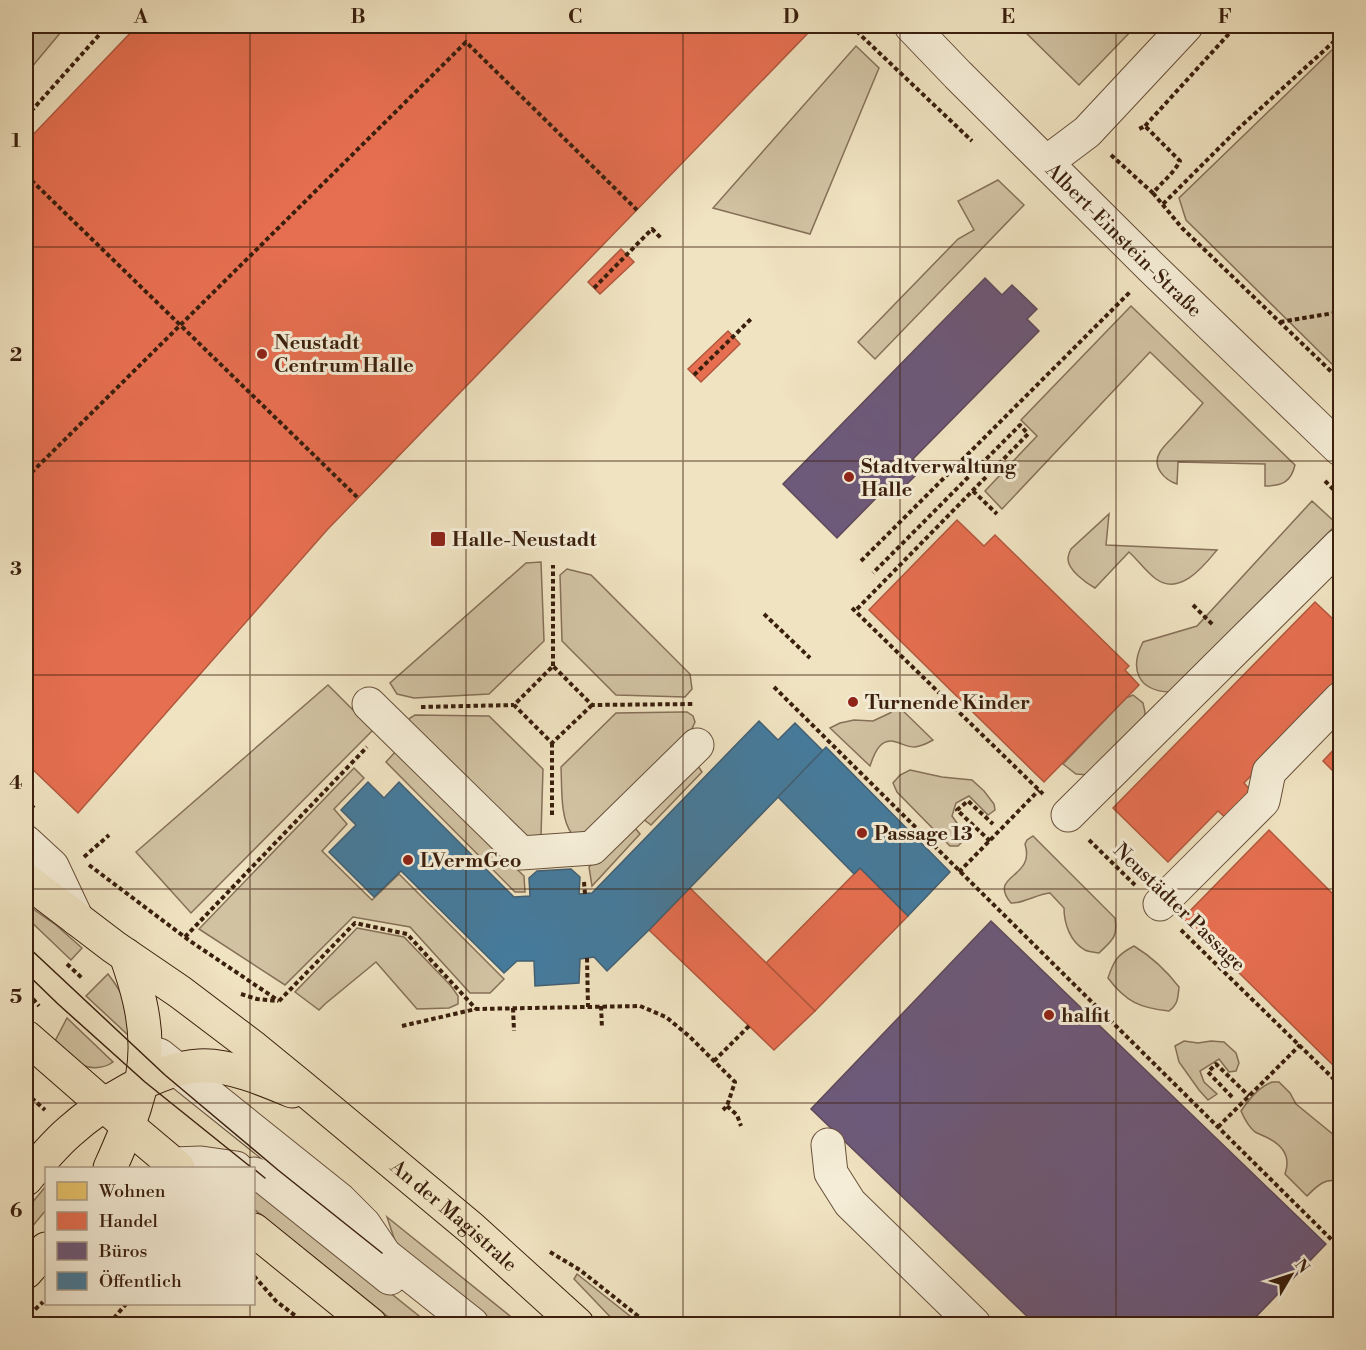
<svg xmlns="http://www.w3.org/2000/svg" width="1366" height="1350" font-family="'Libre Bodoni',serif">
<rect width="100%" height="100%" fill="#f0e3c1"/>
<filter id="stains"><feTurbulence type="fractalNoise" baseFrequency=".00333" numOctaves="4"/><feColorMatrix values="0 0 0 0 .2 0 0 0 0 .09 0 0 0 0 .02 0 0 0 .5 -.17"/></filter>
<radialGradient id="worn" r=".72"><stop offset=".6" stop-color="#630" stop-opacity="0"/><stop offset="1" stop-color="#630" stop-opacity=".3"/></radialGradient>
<g fill="#d1c2a2" stroke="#867058" stroke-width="1.5">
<polygon points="26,26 66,26 26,74"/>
<polygon points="1019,26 1136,26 1079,85"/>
<polygon points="1340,45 1340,372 1186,220 1179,198 1334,48"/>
<polygon points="856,46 879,68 810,234 713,208"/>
<polygon points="998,180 1024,205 875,359 858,342 958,239 974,230 958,201"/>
<path d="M 1131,306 L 1295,465 C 1291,482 1282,486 1265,486 L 1265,464 L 1178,462 L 1177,484 C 1165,480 1151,467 1160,452 C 1163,447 1168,442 1172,438 C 1183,426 1193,415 1203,403 L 1150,352 L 1002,509 L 985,491 L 1037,436 L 1021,420 Z"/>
<path d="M 1312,501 L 1337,524 L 1170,692 C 1138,691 1129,669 1143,642 L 1197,626 Z"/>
<path d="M 1109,514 L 1106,545 L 1217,550 C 1203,567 1180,596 1156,579 C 1146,572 1138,560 1129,552 L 1095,588 C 1086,583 1068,570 1068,559 C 1068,555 1069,553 1071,549 Z"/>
<polygon points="541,562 544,641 489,694 414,698 397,694 390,683 526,563"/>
<polygon points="567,569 591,575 690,674 692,689 685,697 616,695 562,641 560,575"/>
<polygon points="328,685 373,730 191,913 136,852"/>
<polygon points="1133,695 1143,703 1145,712 1144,719 1089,775 1076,774 1063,764 1126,698"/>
<path d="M 898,706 L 933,740 C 928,743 921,746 915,747 C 907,747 903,744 896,742 C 880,737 874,754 870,766 L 830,728 L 840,723 L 854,720 L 873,721 L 890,713 Z"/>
<path d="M 682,712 L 687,712 L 693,716 L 695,722 L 691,731 L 591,832 L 572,834 C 560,819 562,787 561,767 L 616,713 Z"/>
<polygon points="415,715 489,716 543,769 541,836 520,836 407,722 410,718"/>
<polygon points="396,751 524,876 525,892 515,892 386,762"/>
<polygon points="696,763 702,772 651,825 643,819"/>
<polygon points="354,768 364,778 334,809 347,824 322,851 372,900 399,874 504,979 490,993 470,993 410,927 353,917 285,985 199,929"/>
<polygon points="910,770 942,777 972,780 984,791 994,804 995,810 988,815 969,796 956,803 952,816 967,837 958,846 950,846 897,792 893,783 900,775"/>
<polygon points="635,828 640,834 592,886 589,867 626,829"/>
<path d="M 1033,836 L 1115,918 C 1118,938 1112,940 1099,953 C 1095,952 1089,952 1085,950 C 1070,942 1064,923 1064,908 L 1050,893 C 1037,894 1022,904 1011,903 C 987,874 1036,879 1025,844 L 1027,840 Z"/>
<polygon points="26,904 56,925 82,948 71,960 26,917"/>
<polygon points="357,928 404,937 451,986 458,996 458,1004 449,1008 417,1009 376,962 325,1004 319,1010 295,992"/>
<path d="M 1134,946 C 1152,957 1166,970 1179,987 C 1178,998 1178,1004 1169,1011 C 1140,1008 1126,1002 1108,978 C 1114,960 1117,955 1134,946 Z"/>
<path d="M 108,974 C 125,996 129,1007 128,1035 L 86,996 Z"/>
<path d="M 67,1018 L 113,1062 C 105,1068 91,1070 81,1064 C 72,1059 63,1048 55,1041 Z"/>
<polygon points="1184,1041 1198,1043 1211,1041 1224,1042 1236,1053 1239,1063 1236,1071 1229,1072 1219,1059 1200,1071 1204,1082 1217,1094 1208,1100 1199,1090 1179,1062 1175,1046"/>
<path d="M 1272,1082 L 1279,1082 L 1290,1093 L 1296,1104 L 1340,1140 L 1340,1182 C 1325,1177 1317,1186 1307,1196 L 1285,1174 C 1291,1157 1284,1146 1268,1138 C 1264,1136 1259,1134 1255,1132 C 1248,1126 1244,1118 1241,1111 C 1250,1098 1258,1088 1272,1082 Z"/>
<polygon points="46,1186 46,1210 26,1234 26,1210"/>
<polygon points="254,1190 271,1197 429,1324 397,1324 254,1209"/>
<polygon points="387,1217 520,1324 488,1324 398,1250"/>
<polygon points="577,1274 640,1324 617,1324 574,1279"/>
</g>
<polygon fill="#e9c46a" stroke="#b4924e" stroke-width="1.5" points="155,1318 163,1324 150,1324"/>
<g fill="#e76f51" stroke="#b3573d" stroke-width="1.5">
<polygon points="137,26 802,26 809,32 327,530 78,813 26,763 26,142"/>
<polygon points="621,249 634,262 600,294 588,282"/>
<polygon points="728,331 740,344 701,382 688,369"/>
<polygon points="957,520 984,546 995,535 1129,666 1125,670 1139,685 1044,782 869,610"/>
<polygon points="1315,602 1333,619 1340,612 1340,685 1244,783 1253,793 1227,819 1218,811 1168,862 1113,808"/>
<polygon points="1340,743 1340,778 1323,761"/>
<polygon points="1269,830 1340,901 1340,1072 1183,918"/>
<polygon points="860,868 908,916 815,1011 766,963"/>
<polygon points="690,888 815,1011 774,1050 649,930"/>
<polygon points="1340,1311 1340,1324 1327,1324"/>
</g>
<g fill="#6d597a" stroke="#5e4859" stroke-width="1.5">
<polygon points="985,278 1002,295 1012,285 1037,309 1027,319 1039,331 913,459 922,469 896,495 887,487 837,538 783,484"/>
<polygon points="991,921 1326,1244 1249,1324 1035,1324 811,1109"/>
</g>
<g fill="#457b9d" stroke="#425f72" stroke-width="1.5">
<polygon points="759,721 778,740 795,723 823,751 649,930 607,971 594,957 580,959 579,983 535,986 534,961 517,961 504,973 401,871 374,897 329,852 356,825 341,810 368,782 384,798 399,782 514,897 530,896 529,878 537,871 571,869 580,877 579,894 592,893"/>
<polygon points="826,747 950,872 908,916 860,868 854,874 778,797"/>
</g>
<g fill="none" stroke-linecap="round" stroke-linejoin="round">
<g stroke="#68503a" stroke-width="35">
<g id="minor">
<path id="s1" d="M 911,26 L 958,75 L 1152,268 L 1340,449"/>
<polyline points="1047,162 1087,132 1186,26"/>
<polyline points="369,704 521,853 592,848 697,745"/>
<polyline points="1068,815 1340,545"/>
<polyline points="26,842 52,866 77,919"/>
<polyline points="1160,904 1263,801 1269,772 1340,699"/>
<polyline points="159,1055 340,1200 364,1224 385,1255 472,1324"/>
<polyline points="828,1145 831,1173 850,1203 974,1324"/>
<polyline points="173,1164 201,1163 236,1168"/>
<polyline points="254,1174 265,1178 390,1278"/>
</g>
</g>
<g stroke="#3a1f0d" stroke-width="35">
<g id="major">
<path id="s2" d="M 26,880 L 114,947 L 180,992 L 254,1048 L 303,1088 L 471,1228 L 577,1324"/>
<polyline points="26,1037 128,1126 178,1168"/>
<path d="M 110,1168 C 127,1130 146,1088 145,1045 C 145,1014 136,984 126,955"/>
<path d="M 26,1179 C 39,1163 53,1146 69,1132 C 100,1104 158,1068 199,1066 C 228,1064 266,1080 292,1091"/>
<polyline points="254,1230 370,1324"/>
<polyline points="26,1272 46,1249"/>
</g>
</g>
<g stroke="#3a1f0d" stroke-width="4" stroke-dasharray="4.5 3" stroke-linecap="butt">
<polyline points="851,26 972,141"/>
<polyline points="26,117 107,26"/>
<polyline points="1145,126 1236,26"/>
<path d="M 1111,155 L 1153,193 C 1162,182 1173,174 1180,161 L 1145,126 L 1139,129"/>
<polyline points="26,175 358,498"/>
<polyline points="1153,193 1182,228 1340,380"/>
<polyline points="1163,204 1239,128 1340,36"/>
<polyline points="594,288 652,229 661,238"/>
<polyline points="1280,322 1340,312"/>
<polyline points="694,375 751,319"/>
<polyline points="26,478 466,42 637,210"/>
<polyline points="1325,481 1340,496"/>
<polyline points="973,491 997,514"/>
<polyline points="861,561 1130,292"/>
<polyline points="1193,605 1214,626"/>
<polyline points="852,608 1043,794"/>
<polyline points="857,609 1028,434 1020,425 873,573"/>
<polyline points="764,614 810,658"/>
<polyline points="553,666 553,565"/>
<polyline points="774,687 1340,1248"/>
<polyline points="592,705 552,743 514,705 553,666 592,705 693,704"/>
<polyline points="421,707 514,705"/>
<polyline points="552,743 552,818"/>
<polyline points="26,800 34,808"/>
<polyline points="1089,840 1135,885"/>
<polyline points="990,841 957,810 968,801 993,824"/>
<polyline points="84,857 109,835"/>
<polyline points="89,865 190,941 279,1001"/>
<polyline points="959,872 1039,790"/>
<polyline points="584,882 585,894"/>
<polyline points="1181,930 1340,1085"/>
<polyline points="185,937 367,747"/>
<polyline points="587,958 588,1007"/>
<polyline points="67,964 83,979"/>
<polyline points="241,994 257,999 278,1001"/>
<polyline points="33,999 39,1006"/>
<polyline points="279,1001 355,923 407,934 476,1009"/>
<polyline points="601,1006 602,1028"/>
<polyline points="513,1008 514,1031"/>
<polyline points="402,1026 476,1009 640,1006 666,1017 689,1036 735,1082 727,1106 723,1110"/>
<polyline points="714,1061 749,1026"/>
<polyline points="26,1093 45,1110"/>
<polyline points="1232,1097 1208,1072 1216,1064 1249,1096"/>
<polyline points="727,1106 737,1115 741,1126"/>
<polyline points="26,1107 26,1110"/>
<polyline points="1218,1127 1300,1045"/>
<polyline points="550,1252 580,1270 648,1324"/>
<polyline points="254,1276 276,1301 306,1324"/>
<polyline points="26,1321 29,1315 43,1302"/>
<polyline points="109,1324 126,1304"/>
</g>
<use href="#minor" stroke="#f5edd7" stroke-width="33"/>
<use href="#major" stroke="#f0e3c1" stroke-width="33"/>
<g stroke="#3a1f0d" stroke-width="1.5">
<polyline points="26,945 165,1075 278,1170 382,1253"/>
<polyline points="26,973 58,1004 145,1082 252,1168"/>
<polyline points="254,1169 265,1178"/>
</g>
</g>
<path fill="none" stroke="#3a1f0d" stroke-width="1.5" stroke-opacity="0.55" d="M 250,26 L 250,1168M 466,26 L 466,1324M 683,26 L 683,1324M 900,26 L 900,1324M 1116,26 L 1116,1324M 26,247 L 1340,247M 26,461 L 1340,461M 26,675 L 1340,675M 26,889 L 1340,889M 26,1103 L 1340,1103M 250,1304 L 250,1324"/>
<g fill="#8f2418" stroke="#f5edd7" stroke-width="2">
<circle cx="262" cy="354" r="6"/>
<circle cx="849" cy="477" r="6"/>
<rect x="430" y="531" width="16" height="16" rx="3"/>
<circle cx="853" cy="702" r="6"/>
<circle cx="862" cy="833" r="6"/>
<circle cx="408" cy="860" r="6"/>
<circle cx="1049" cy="1015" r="6"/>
</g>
<g text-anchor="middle" stroke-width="6" stroke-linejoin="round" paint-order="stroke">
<g font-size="20" fill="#3a1f0d" stroke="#f5edd7">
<text dy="7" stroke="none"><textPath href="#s1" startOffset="302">Albert-Einstein-Straße</textPath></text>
<text transform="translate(1180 907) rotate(44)" y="7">Neustädter Passage</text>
<text dy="7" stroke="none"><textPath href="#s2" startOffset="544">An der Magistrale</textPath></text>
</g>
<g font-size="20" font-weight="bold" fill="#3a1f0d" stroke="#f5edd7" text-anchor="start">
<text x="274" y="349">Neustadt<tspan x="274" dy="23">Centrum Halle</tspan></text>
<text x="861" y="473">Stadtverwaltung<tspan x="861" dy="23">Halle</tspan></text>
<text x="452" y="546">Halle-Neustadt</text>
<text x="865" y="709">Turnende Kinder</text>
<text x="874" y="840">Passage 13</text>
<text x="420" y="867">LVermGeo</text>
<text x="1061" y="1022">halfit</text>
</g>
</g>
<rect width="1366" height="1350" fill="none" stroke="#f0e3c1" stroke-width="66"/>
<rect x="45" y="1167" width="210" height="138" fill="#f5edd7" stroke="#aa9b86" stroke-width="1.5"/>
<rect x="57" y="1182" width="30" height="18" fill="#e9c46a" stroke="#aa9b86" stroke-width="1.5"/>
<text x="99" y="1197" font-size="18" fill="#3a1f0d">Wohnen</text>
<rect x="57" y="1212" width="30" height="18" fill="#e76f51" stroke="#aa9b86" stroke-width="1.5"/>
<text x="99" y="1227" font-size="18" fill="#3a1f0d">Handel</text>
<rect x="57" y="1242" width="30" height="18" fill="#6d597a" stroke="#aa9b86" stroke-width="1.5"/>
<text x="99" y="1257" font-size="18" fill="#3a1f0d">Büros</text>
<rect x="57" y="1272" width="30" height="18" fill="#457b9d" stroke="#aa9b86" stroke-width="1.5"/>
<text x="99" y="1287" font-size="18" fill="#3a1f0d">Öffentlich</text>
<g transform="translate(1291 1275) rotate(51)" stroke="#f5edd7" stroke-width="4.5" paint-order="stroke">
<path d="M0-4.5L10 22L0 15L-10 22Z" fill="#3a1f0d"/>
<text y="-9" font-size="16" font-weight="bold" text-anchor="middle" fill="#3a1f0d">N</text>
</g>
<rect x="33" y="33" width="1300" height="1284" fill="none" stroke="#3a1f0d" stroke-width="2"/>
<g font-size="20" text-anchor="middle" font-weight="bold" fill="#3a1f0d">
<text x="141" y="23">A</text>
<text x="358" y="23">B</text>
<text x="575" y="23">C</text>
<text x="791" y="23">D</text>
<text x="1008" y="23">E</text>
<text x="1225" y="23">F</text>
<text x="16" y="147">1</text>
<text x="16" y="361">2</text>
<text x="16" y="575">3</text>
<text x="16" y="789">4</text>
<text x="16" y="1003">5</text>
<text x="16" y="1217">6</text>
</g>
<rect width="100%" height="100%" filter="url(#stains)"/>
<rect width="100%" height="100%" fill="url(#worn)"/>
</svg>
